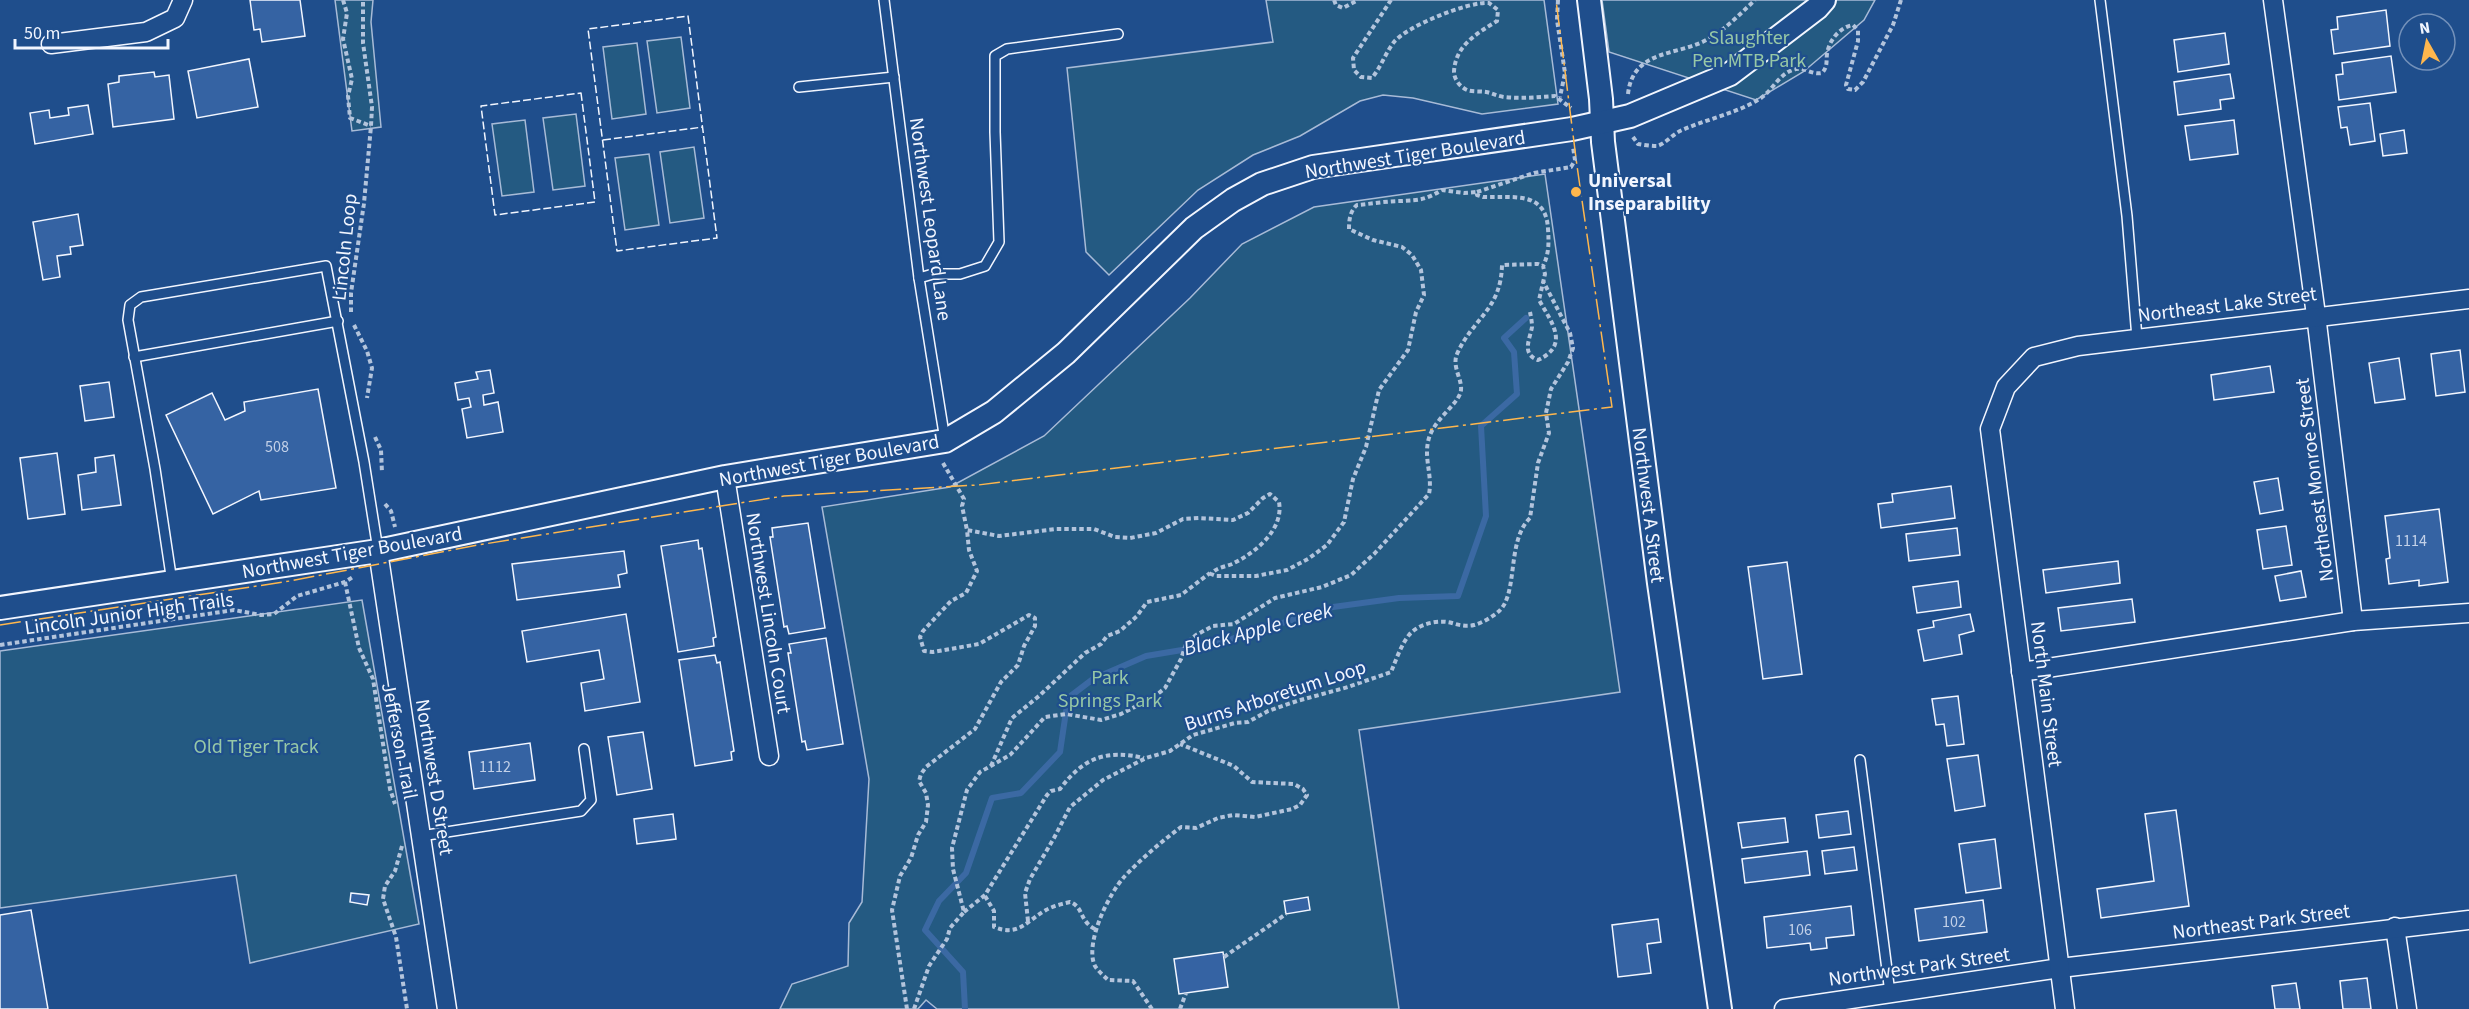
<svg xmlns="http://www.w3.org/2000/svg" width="2469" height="1009" font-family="'Source Sans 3',sans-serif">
<rect width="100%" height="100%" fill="#1f4e8c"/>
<g fill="#245a82" stroke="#a8bbd7" stroke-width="1.5">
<polygon points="335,0 373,0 371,22 381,127 352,131"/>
<polygon points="1266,0 1544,0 1558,104 1482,114 1413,98 1383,95 1360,101 1300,136 1253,155 1198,190 1109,275 1086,252 1067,68 1273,42"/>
<polygon points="1602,0 1875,0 1864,20 1803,72 1756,100 1609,52"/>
<polygon points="681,37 690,108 657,113 647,41"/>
<polygon points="637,43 646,114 612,119 603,47"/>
<polygon points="576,114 585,186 553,190 543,118"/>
<polygon points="525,120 534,192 502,196 492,124"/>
<polygon points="694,147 704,218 670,223 660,152"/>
<polygon points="649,154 659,225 625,230 615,158"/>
<polygon points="1545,174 1620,692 1359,730 1399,1009 937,1009 926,1000 918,1009 780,1009 792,984 848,966 849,923 862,902 869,779 822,507 950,487 1044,436 1190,298 1242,244 1314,207"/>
<polygon points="362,600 419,924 250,963 236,875 0,908 0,651"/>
</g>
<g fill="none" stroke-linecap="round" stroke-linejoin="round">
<polyline stroke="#3b69a3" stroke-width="6" points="965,1009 963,972 925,930 939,901 966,873 992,798 1021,793 1060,752 1068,698 1093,679 1146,656 1212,645 1333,607 1399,598 1458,596 1486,516 1481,426 1517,394 1514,352 1504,338 1526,318"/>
</g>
<g fill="#3563a3" stroke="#f2f6ff" stroke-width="1.5">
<polygon points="250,0 300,0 305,36 262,42 260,29 254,30"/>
<polygon points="2386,10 2390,46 2334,54 2331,30 2338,29 2337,17"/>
<polygon points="2225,33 2229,64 2178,72 2174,40"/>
<polygon points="2391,56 2396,92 2339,100 2336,75 2343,74 2342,63"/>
<polygon points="249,59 258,107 197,118 188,71"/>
<polygon points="154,72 155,77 169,75 174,119 113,127 108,84 119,82 119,76"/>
<polygon points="2230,74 2234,98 2220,100 2221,109 2178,115 2174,82"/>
<polygon points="2370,103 2375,141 2350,145 2347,127 2341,128 2338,107"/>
<polygon points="88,105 93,134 35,144 30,113 49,110 50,118 69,115 68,108"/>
<polygon points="2234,120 2238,154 2190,160 2185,126"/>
<polygon points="2404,130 2407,153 2383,156 2380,134"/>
<polygon points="78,214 83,245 70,247 71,254 57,256 60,277 43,280 33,222"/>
<polygon points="2460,350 2465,392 2436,396 2431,354"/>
<polygon points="2399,358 2405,399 2375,403 2369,363"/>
<polygon points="2270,366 2274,392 2214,400 2211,375"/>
<polygon points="490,370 494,393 483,395 484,405 498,402 503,432 467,438 462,409 471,407 469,398 458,400 455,383 478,379 476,372"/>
<polygon points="109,382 114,417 85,421 80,386"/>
<polygon points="318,389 336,488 261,500 259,491 213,514 166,415 212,393 225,420 245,411 244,402"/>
<polygon points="57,453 65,514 28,519 20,458"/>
<polygon points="114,455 121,505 82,510 78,475 96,472 95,458"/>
<polygon points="2278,478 2283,510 2260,514 2254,482"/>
<polygon points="1951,486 1955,518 1881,528 1878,504 1893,502 1892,494"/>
<polygon points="2439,509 2448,582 2419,586 2419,580 2389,584 2386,559 2390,558 2385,516"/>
<polygon points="808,523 825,628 789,634 787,626 784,627 770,537 773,537 772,528"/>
<polygon points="2286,526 2292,565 2263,569 2257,530"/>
<polygon points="1957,528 1960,555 1909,561 1906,534"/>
<polygon points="698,540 699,549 702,548 716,637 713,638 714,646 678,652 661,546"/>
<polygon points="624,551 627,573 618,575 620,587 517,600 512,564"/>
<polygon points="2118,561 2120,583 2046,593 2043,570"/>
<polygon points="1787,562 1802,674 1763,679 1748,567"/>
<polygon points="2301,571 2306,597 2280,601 2275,576"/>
<polygon points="1958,581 1961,607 1917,613 1913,587"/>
<polygon points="2132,599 2135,622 2061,631 2058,608"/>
<polygon points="626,614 640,702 585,711 581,683 604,679 599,650 527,662 522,631"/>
<polygon points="1970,614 1974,631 1959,635 1962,654 1924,661 1918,630 1934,627 1933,621"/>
<polygon points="826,638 843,744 807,750 805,741 802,742 788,653 791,653 789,644"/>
<polygon points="715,655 717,663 720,662 734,751 731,752 732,760 695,766 679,660"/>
<polygon points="1958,696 1964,744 1947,746 1944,724 1936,725 1932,699"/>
<polygon points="643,732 652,789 617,795 608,737"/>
<polygon points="530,743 535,780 474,789 469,752"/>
<polygon points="1978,755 1985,806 1955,811 1947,759"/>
<polygon points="2176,810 2189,906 2101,918 2097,889 2154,881 2145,814"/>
<polygon points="1848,811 1851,834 1819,838 1816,815"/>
<polygon points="673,814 676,839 637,844 634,819"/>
<polygon points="1785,818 1788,842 1742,848 1738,823"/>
<polygon points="1995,839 2001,888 1966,893 1959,844"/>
<polygon points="1854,847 1857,870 1825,874 1822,851"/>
<polygon points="1807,851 1810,875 1745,883 1742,859"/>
<polygon points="351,893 369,895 367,905 350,902"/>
<polygon points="1308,897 1310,910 1286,914 1284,901"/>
<polygon points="1983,900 1987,932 1919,941 1915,909"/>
<polygon points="1851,906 1854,935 1826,938 1827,948 1811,950 1810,943 1767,948 1764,917"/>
<polygon points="31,910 48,1009 0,1009 0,915"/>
<polygon points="1658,919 1661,942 1647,944 1651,973 1618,977 1612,925"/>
<polygon points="1223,952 1228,987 1179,994 1174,959"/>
<polygon points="2367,978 2371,1009 2343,1009 2340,981"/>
<polygon points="2296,983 2300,1009 2275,1009 2272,986"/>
</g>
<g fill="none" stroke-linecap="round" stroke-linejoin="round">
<g stroke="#f2f6ff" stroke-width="12">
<g id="service">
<polyline points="884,0 919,278 945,440"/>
<polyline points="2100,0 2127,216 2137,338"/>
<polyline points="799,87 894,77"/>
<polyline points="919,278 933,274 960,274 985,266 999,242 995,132 995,56 1007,49 1118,34"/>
<polyline points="134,357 338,321"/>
<polyline points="172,582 155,469 128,320 130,305 141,297 326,266 364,462 378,550"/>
<polyline points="1860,760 1890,993"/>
<polyline points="421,836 581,811 591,800 584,749"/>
</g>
</g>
<g stroke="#f2f6ff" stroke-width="21">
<g id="minor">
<polyline points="2273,0 2316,315 2353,621"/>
<polyline points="51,44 146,32 175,18 183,0"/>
<polyline points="725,477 769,756"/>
<polyline points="378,551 447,1009"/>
<polyline points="2021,672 2353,621 2469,613"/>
<polyline points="2395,927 2407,1009"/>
<polyline points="1784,1009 2060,968 2469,920"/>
<polyline points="2065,1009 1990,429 2006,387 2034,357 2078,346 2469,299"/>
</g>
</g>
<g stroke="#f2f6ff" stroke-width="26">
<g id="tertiary">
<polyline points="1589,0 1601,99 1603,142 1659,583 1720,1009"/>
<polyline points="0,608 378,551 725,477 945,441 994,412 1066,353 1194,228 1233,200 1262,184 1313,167 1572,129 1630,116 1730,74 1817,8 1824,0"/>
</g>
</g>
<g stroke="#b3c4dc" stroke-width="4" stroke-dasharray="4.5 3" stroke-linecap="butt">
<polyline points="343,0 347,13 343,39 352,79 348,96 350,118 371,126"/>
<polyline points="1334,0 1336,5 1343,8 1358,0"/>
<path d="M 1391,0 L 1353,58 L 1354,70 L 1361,77 L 1372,78 C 1381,67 1386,52 1394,42 C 1407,26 1469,1 1489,3 L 1498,10 L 1497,21 C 1476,34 1455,46 1454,72 C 1454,79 1460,87 1467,90 C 1472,92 1480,91 1486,92 C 1492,93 1497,96 1504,97 C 1521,99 1538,97 1555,96 L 1571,108"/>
<polyline points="1558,0 1557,20 1565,73 1560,97"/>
<path d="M 1628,94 C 1633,48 1680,56 1708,39 C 1726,29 1740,14 1755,0"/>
<path d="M 1633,137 L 1638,144 C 1644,145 1651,146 1657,146 C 1665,144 1672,135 1680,131 C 1706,119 1736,114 1761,98 C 1773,90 1780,72 1796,69 C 1805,67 1811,75 1822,73 C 1828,66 1826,62 1827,54 C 1829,40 1840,27 1853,25 L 1858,30 L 1858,41 L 1846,85 L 1848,89 L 1855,90 L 1863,82 L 1893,25 L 1901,0"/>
<polyline points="1477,192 1534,173 1571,167 1575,160 1573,147"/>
<polyline points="351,312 351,293 364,203 371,126 372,107 363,43 363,0"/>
<polyline points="354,325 367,351 372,368 367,398"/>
<polyline points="375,437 381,450 382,473"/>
<polyline points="943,463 964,499 962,506 967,530"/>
<polyline points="385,504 391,511 395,527"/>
<polyline points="345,582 359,648 373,679 390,789 395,804"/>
<polyline points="0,645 234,610 261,615 274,614 297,596 345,582 353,577"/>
<polyline points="991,766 1012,718 1039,696 1085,653 1101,644 1107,636 1120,631 1137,616 1147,602 1181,595 1210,573"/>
<polyline points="402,846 395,871 385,886 383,899 396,937 407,1009"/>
<path d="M 985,896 L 994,911 L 994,927 C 1019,937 1026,921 1046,910 C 1053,906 1062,904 1070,902 C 1084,907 1079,921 1095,929"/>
<path d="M 964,912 L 985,895 L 1047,795 L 1051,791 L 1060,789 C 1083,758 1106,749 1144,758"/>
<path d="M 1028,921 L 1025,893 L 1030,879 L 1054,838 L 1070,807 L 1103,780 L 1146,758 L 1170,751 L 1193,735 L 1235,723 L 1248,722 L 1268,711 L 1297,701 L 1348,687 L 1391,672 C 1396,660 1401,645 1409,635 C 1418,624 1438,619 1452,623 C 1459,625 1466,627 1474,625 C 1482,623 1492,617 1498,612 C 1519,595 1506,541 1530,518 L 1538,463 L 1549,433 L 1546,413 L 1551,389 L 1568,362 L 1573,348 L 1570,333 L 1543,281"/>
<polyline points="1224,957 1286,914"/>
<path d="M 907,1009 L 892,910 L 900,876 L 911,858 L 918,835 L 926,822 L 928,805 L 926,793 L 919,781 L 921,774 L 926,767 L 975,729 L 1001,682 L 1018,665 L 1024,646 L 1035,626 L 1035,618 L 1029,615 L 979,644 L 933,652 L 924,651 L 920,637 L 923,631 L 951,601 L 966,593 L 977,571 L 969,550 L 967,530 L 999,536 L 1056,529 L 1094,529 L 1115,537 L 1130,538 L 1156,533 L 1183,519 L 1199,518 L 1233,520 L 1248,513 L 1263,498 L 1270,494 L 1279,502 C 1284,530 1255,553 1232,564 C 1225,567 1217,567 1211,574 L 1216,576 L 1256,576 L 1287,570 L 1308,559 L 1327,545 L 1344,522 L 1353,479 L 1366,447 L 1379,390 L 1408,350 L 1416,312 L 1424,295 L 1421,270 L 1412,255 L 1402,247 L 1373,240 L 1349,229 C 1349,220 1350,211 1357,205 C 1371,204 1386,201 1401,201 C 1420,200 1425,200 1442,190 L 1464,193 L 1477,192 L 1477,195 L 1483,197 C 1512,198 1546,190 1548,229 C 1549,243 1549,254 1543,266"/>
<path d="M 914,1009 L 929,966 L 947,939 L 950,928 L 964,912 L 953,869 L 952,848 L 967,790 L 980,772 L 1010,755 L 1045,717 L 1066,714 L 1101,720 L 1121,714 L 1154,697 L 1165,688 L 1181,659 L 1186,644 L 1196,635 L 1213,626 L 1234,624 L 1275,598 L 1322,587 L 1351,575 L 1375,553 L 1429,494 C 1433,474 1422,456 1430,435 C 1437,418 1455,406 1460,394 C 1465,382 1451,368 1457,354 C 1473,318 1501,310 1502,265 L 1538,264 L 1543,266 L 1545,274 L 1539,300 C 1552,323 1570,345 1538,360 C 1521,354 1530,339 1532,327 C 1532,322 1531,317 1530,312"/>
<path d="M 1152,1009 L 1133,981 L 1108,980 C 1104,976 1098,971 1095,966 C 1084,944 1109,893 1125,876 C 1142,858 1161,842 1181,827 L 1196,828 L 1218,818 L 1233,815 L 1255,817 L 1292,809 L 1300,805 L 1307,795 L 1303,789 L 1294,784 L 1252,782 L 1234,766 L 1180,744"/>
<polyline points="1180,1009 1186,993"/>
</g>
<use href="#service" stroke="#1f4e8c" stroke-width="9"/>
<use href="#minor" stroke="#1f4e8c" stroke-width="18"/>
<use href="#tertiary" stroke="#1f4e8c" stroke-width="22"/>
<g stroke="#f2f6ff" stroke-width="1.5" stroke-dasharray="8 3" stroke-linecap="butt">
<polygon points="688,16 717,238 617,251 588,29"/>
<polygon points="581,93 595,202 495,215 481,106"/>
<polyline points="603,140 703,127"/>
</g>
<polyline stroke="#ffb74d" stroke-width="1.5" stroke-dasharray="21 4.5 3 4.5" stroke-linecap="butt" points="0,625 290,581 478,545 784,496 978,485 1612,407 1577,166 1556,0"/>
</g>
<circle fill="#ffb74d" stroke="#1f4e8c" stroke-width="2" cx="1576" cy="192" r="6"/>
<g text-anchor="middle" stroke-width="4.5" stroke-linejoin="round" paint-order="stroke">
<g font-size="16" fill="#c3d1e8">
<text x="277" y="452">508</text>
<text x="2411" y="546">1114</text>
<text x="495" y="772">1112</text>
<text x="1954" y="927">102</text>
<text x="1800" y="935">106</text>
</g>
<g font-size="20" fill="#97c8a6" stroke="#1f4e8c">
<text x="1749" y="44">Slaughter<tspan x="1749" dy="23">Pen MTB Park</tspan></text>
<text x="1110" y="684">Park<tspan x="1110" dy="23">Springs Park</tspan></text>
<text x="256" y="753">Old Tiger Track</text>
</g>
<g font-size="20" fill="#f2f6ff" stroke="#1f4e8c">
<text transform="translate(1415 154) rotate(-9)" y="7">Northwest Tiger Boulevard</text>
<text transform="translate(931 219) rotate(82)" y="7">Northwest Leopard Lane</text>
<text transform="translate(344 247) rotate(-84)" y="7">Lincoln Loop</text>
<text transform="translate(2227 304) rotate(-7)" y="7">Northeast Lake Street</text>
<text transform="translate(829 460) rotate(-10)" y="7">Northwest Tiger Boulevard</text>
<text transform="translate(2314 480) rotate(-97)" y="7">Northeast Monroe Street</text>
<text transform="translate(1649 505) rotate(83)" y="7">Northwest A Street</text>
<text transform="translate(352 552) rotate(-10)" y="7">Northwest Tiger Boulevard</text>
<text transform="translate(129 613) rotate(-8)" y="7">Lincoln Junior High Trails</text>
<text transform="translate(769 613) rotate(81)" y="7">Northwest Lincoln Court</text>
<text transform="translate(2047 694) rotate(83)" y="7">North Main Street</text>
<text transform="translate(1275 695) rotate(-18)" y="7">Burns Arboretum Loop</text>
<text transform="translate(400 741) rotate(79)" y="7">Jefferson Trail</text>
<text transform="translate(435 777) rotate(81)" y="7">Northwest D Street</text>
<text transform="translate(2261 921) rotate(-7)" y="7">Northeast Park Street</text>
<text transform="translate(1919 966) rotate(-8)" y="7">Northwest Park Street</text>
</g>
<g font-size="20" font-weight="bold" fill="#f2f6ff" stroke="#1f4e8c" text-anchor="start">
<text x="1588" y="187">Universal<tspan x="1588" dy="23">Inseparability</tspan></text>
</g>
<g font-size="21" font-style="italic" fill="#f2f6ff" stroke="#1f4e8c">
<text transform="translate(1258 629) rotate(-15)" y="7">Black Apple Creek</text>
</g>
</g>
<g transform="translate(2427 42) rotate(351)"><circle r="28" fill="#1f4e8c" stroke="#7391ba" stroke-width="1.5"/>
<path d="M0-4.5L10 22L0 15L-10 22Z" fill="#ffb74d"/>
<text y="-9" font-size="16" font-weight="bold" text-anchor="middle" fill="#f2f6ff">N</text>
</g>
<path d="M15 39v9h153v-9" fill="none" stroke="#f2f6ff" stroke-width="3"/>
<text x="24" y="39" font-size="18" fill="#f2f6ff" stroke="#1f4e8c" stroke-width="4.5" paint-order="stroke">50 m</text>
</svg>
